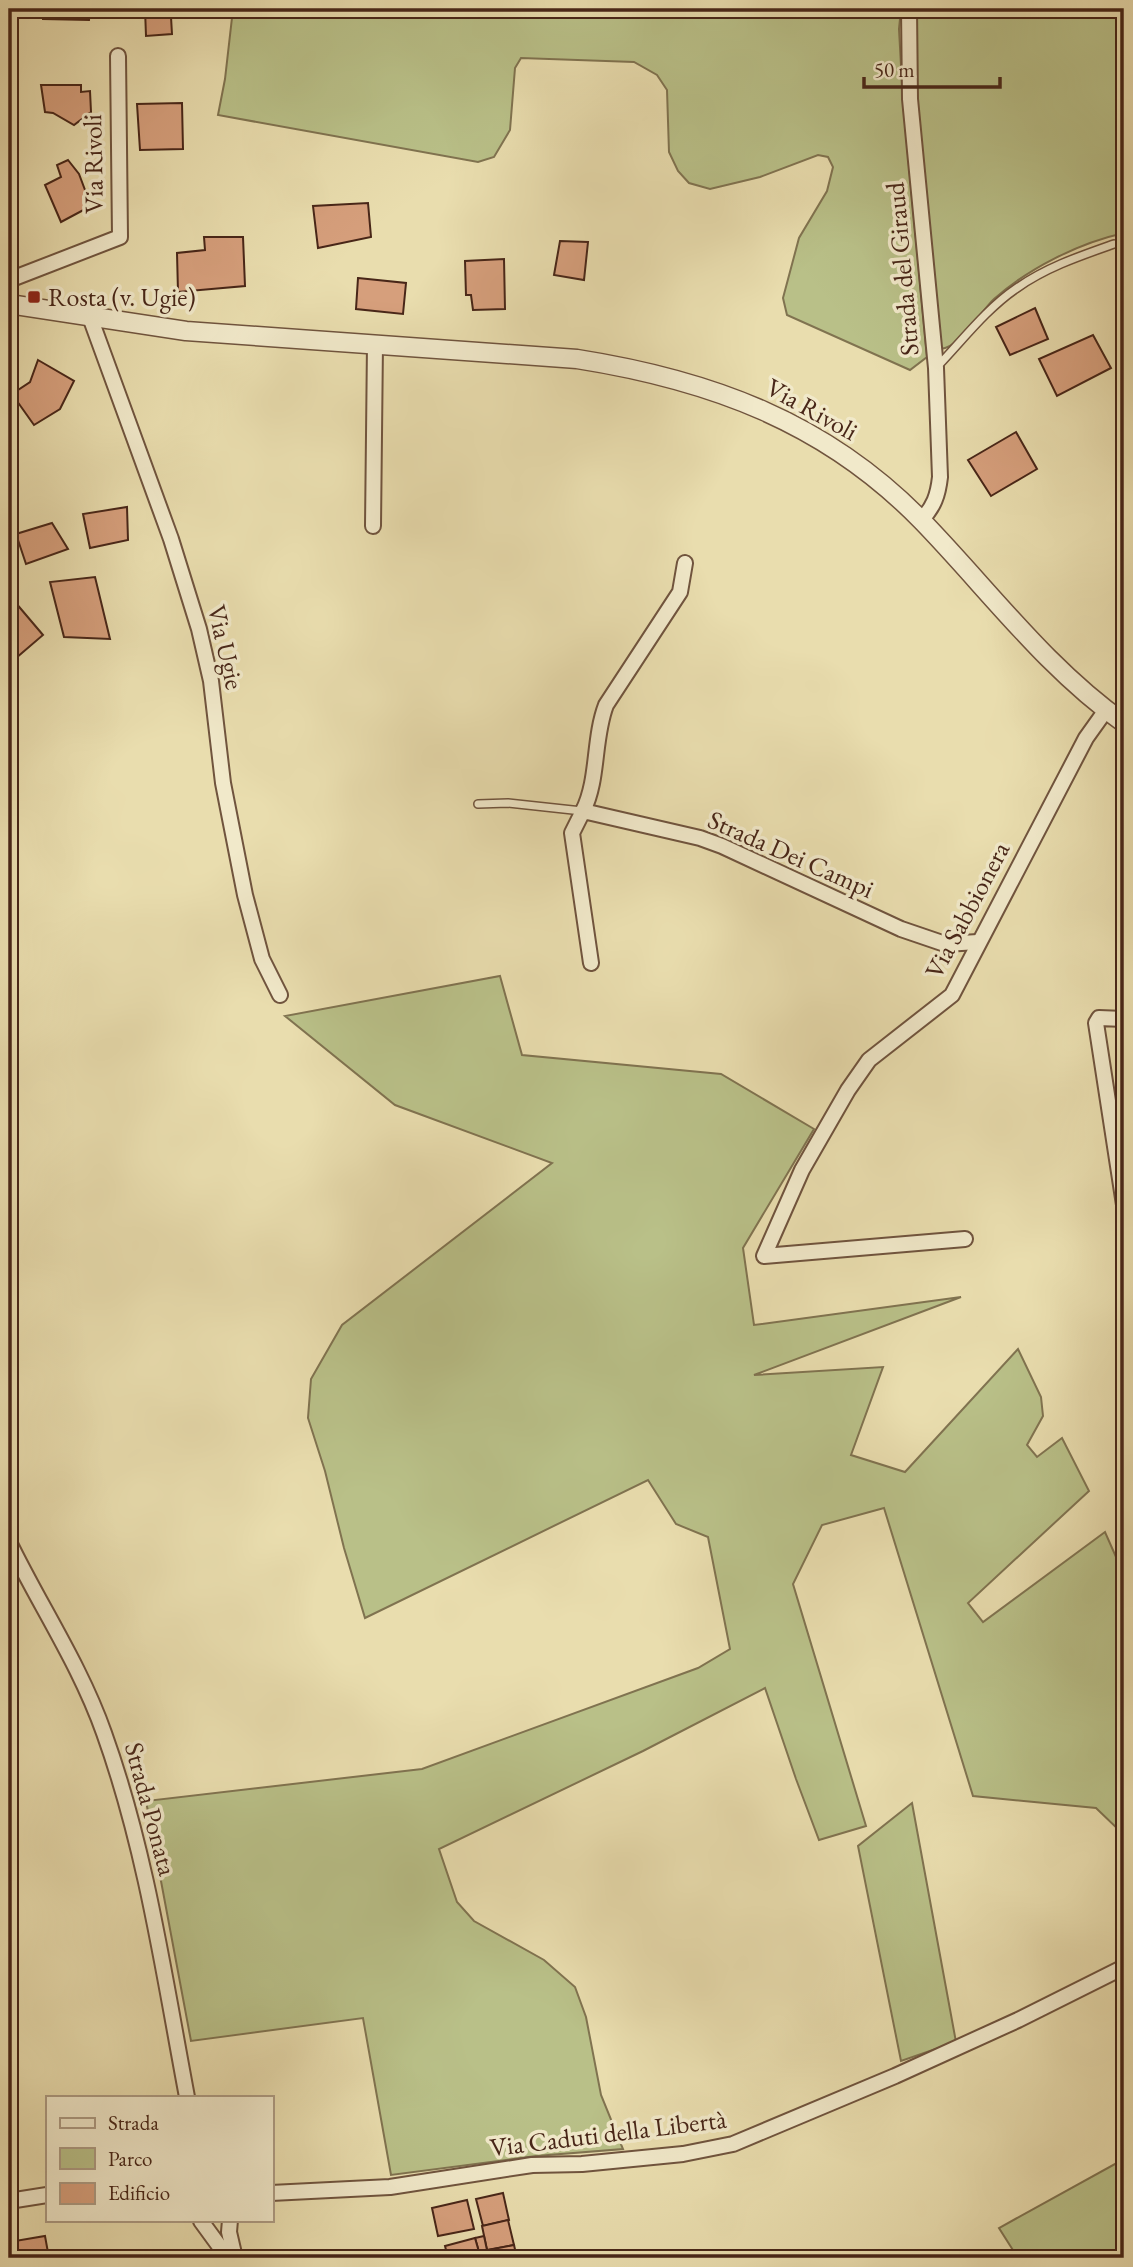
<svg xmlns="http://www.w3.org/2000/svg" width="1133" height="2267" font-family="'EB Garamond',serif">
<rect width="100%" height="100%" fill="#e9ddae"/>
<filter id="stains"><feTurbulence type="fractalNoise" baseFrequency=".00286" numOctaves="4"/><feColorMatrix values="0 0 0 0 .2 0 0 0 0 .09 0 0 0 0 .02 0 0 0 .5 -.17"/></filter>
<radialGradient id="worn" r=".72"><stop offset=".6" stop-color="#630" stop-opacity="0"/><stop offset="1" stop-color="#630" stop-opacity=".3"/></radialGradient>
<g fill="#b9c088" stroke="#807350" stroke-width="2">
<polygon points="233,9 901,9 899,29 903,102 927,357 910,370 787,315 783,298 799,238 827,191 833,167 828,157 818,155 760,177 710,189 689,183 678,171 669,152 667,90 657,75 634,62 521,58 515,68 510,130 494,157 478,162 218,115 225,79"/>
<path d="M 914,9 L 1124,9 L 1124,233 C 1079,243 1029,268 994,299 C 981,311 959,349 940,349 L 916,98 Z"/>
<polygon points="500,976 522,1055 721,1074 814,1129 743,1248 754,1325 961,1297 754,1375 883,1367 851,1455 905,1472 1018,1349 1041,1397 1043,1416 1027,1445 1037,1457 1062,1438 1089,1491 968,1603 983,1622 1105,1532 1124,1575 1124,1835 1096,1808 973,1796 884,1508 822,1525 793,1584 866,1826 819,1840 796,1779 765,1688 643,1751 439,1849 457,1902 474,1921 544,1960 575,1987 586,2017 601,2095 623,2149 536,2156 391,2175 363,2018 191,2041 146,1801 422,1769 698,1668 730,1649 708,1537 676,1524 648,1480 365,1618 344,1548 325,1471 308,1418 311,1379 342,1325 552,1163 395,1105 285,1016"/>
<polygon points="912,1803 956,2042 901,2061 858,1846"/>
<polygon points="1124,2159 1124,2258 1018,2258 999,2228"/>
</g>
<g fill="#d69f7c" stroke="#482618" stroke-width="2">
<polygon points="43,9 90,9 89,20 43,19"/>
<polygon points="145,9 198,9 198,15 171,17 172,34 146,36"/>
<polygon points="41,85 81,85 81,92 90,91 91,112 74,125 53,113 45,112"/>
<polygon points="182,103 183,149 140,150 137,104"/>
<polygon points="68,160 79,174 91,206 61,222 45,185 61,177 57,165"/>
<polygon points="368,203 371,237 318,248 313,206"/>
<polygon points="204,237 243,237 245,286 178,292 177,253 205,250"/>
<polygon points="560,241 588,242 584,280 554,275"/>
<polygon points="504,259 505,309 473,310 471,295 466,295 465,261"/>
<polygon points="358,278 406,283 403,314 356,309"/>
<polygon points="1035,308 1048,339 1010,355 996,327"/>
<polygon points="1093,335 1111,368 1057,396 1039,359"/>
<polygon points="38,360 74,381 60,409 34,425 12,394 30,382"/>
<polygon points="1016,432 1037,469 991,496 968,460"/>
<polygon points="127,507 128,540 90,548 83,514"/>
<polygon points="52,523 68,549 26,564 16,534"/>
<polygon points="95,577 110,639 64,637 50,582"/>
<polygon points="15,602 43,635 9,664 9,606"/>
<polygon points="503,2193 509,2220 483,2226 476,2199"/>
<polygon points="467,2200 474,2229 438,2236 432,2208"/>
<polygon points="508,2220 514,2245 487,2250 482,2226"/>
<polygon points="45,2236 49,2258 31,2258 31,2256 9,2258 9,2242"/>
<polygon points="484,2236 487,2250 479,2252 475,2238"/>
<polygon points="475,2238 479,2252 448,2258 445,2246"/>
<polygon points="514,2245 517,2258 479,2258 478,2252"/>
</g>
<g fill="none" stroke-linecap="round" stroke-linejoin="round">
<g stroke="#70543e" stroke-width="10">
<g id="service">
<path d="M 936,368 C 962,341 986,309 1017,288 C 1047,267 1080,256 1114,244"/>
<polyline points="478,804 508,803 582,811"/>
</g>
</g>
<g stroke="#70543e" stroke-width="18">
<g id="minor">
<path d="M 909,9 L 910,99 L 936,368 L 940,477 C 938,495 934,507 921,520"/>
<polyline points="9,280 120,237 118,56"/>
<polyline points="90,317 171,539 199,629 211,681 223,783 245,895 262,959 280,995"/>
<polyline points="373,526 375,344"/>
<path d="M 583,811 C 599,779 593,739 606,705 L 680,592 L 685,563"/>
<polyline points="591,963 572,833 583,811 700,838 722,846 901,929 945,944 978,942"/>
<polyline points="1124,1019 1099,1018 1096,1023 1124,1205"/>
<polyline points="965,1239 764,1256 802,1170 848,1090 869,1060 952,995 1086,738 1106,710"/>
<path d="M 9,1542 C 40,1606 80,1665 104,1733 C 146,1850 164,1975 187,2097"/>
<polyline points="271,2193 390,2187 532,2165 582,2164 683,2154 733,2144 895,2076 1018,2020 1124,1967"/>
<polyline points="9,2201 47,2195"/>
<polyline points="230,2220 229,2232 235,2258"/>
<polyline points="201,2221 228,2258"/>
</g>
</g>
<g stroke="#70543e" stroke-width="21">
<path id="tertiary" d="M 9,304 L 186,331 L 577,359 C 710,380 826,422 922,521 C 988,589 1046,668 1124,723"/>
</g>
<use href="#service" stroke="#f1e9ca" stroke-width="7"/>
<use href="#minor" stroke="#f1e9ca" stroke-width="14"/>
<use href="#tertiary" stroke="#f1e9ca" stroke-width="18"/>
</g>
<rect fill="#8f2418" stroke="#f1e9ca" stroke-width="2.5" x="27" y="290" width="14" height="14" rx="3.5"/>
<g text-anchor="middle" stroke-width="7" stroke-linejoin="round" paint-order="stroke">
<g font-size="26" fill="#482618" stroke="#f1e9ca">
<text transform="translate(93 164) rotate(-91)" y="9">Via Rivoli</text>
<text transform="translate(902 269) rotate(-95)" y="9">Strada del Giraud</text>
<text transform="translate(812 409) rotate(29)" y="9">Via Rivoli</text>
<text transform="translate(226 647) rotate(77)" y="9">Via Ugie</text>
<text transform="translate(791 854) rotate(24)" y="9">Strada Dei Campi</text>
<text transform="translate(967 910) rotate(-62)" y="9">Via Sabbionera</text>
<text transform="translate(151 1809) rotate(75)" y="9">Strada Ponata</text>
<text transform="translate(608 2133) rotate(-7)" y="9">Via Caduti della Libertà</text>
</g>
<g font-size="26" fill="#482618" stroke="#f1e9ca" text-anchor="start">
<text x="48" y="306">Rosta (v. Ugie)</text>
</g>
</g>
<rect width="1133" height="2267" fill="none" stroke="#e9ddae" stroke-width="35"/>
<rect x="10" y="10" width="1112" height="2246" fill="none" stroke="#482618" stroke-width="3.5"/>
<rect x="18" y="18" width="1098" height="2232" fill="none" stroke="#482618" stroke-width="2"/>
<rect x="46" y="2096" width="228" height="126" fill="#f1e9ca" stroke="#ad9b83" stroke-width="2"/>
<rect x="60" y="2118" width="35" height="10" fill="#f1e9ca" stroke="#ad9b83" stroke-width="2"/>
<text x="108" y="2130" font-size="21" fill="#482618">Strada</text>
<rect x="60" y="2148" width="35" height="21" fill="#b9c088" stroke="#ad9b83" stroke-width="2"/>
<text x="108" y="2166" font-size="21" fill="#482618">Parco</text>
<rect x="60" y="2183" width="35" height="21" fill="#d69f7c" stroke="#ad9b83" stroke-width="2"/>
<text x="108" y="2200" font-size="21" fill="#482618">Edificio</text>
<path d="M864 77v10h136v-10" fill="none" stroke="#482618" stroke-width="3.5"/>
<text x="874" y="77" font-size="21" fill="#482618" stroke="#f1e9ca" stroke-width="5" paint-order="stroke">50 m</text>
<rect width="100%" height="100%" filter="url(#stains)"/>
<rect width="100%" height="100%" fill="url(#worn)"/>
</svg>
